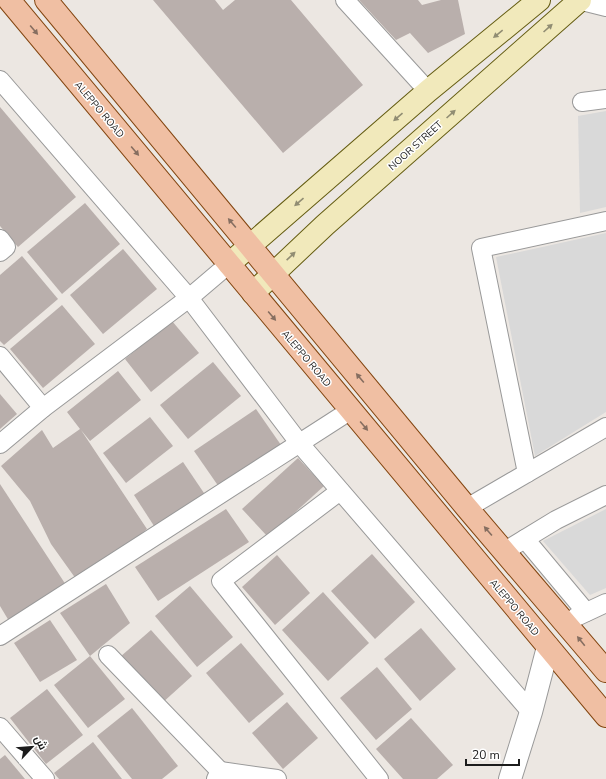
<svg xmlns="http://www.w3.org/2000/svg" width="606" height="779" font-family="'Nunito Sans',Cairo,sans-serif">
<rect width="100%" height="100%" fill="#ece7e2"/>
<g fill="#d9d9d9">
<polygon points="606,111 606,207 580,213 578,116"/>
<polygon points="606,233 606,412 535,456 496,257"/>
<polygon points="606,509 606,588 590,595 543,541"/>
</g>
<g fill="#b9afac">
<polygon points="153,0 215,0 223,10 235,0 291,0 363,85 283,153"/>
<polygon points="359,0 418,0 422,5 441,0 458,0 465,34 428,53 410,33 396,40"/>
<polygon points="0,107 76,197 18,247 0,226"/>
<polygon points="85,203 120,244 62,294 27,252"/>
<polygon points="123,249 157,289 103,334 70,295"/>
<polygon points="22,256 58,299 4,345 0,341 0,275"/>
<polygon points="62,305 95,344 43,388 10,349"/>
<polygon points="172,321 199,353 151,392 125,359"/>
<polygon points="213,362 241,396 188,439 160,405"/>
<polygon points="118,371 141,400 90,441 81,430 147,529 120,552 76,579 51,544 30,501 1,466 42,430 53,448 80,429 67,412"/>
<polygon points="0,394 17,414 0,429"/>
<polygon points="256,409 281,445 219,487 194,451"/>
<polygon points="150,417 173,446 126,483 103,453"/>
<polygon points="298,458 324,486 268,537 242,509"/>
<polygon points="183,462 206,496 156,529 134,495"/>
<polygon points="0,484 66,585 9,621 0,606"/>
<polygon points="226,509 249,542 158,601 135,567"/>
<polygon points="372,554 415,602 375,639 331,591"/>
<polygon points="277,555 310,593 275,625 242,587"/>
<polygon points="106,584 130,623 90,656 60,613"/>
<polygon points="190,586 233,637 197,667 155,616"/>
<polygon points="323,592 369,643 328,681 282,630"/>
<polygon points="50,620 77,660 40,682 14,643"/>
<polygon points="421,628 456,669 420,701 384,659"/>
<polygon points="151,630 192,676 161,704 120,657"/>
<polygon points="241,643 284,694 249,723 206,673"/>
<polygon points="90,656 125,699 88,728 54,685"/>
<polygon points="377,667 412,709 376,740 340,698"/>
<polygon points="47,689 83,735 46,764 10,718"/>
<polygon points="287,702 318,738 283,769 252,733"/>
<polygon points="132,708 178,766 162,779 132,779 97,736"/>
<polygon points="411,718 453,765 437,779 403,779 376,749"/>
<polygon points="93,742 122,779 59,779 54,773"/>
<polygon points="5,755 25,779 0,779 0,759"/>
</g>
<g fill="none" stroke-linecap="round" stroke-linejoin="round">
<g stroke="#999" stroke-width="20">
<g id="minor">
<polyline points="345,0 428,91"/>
<polyline points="578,0 606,7"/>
<polyline points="0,80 189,298 300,444 531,712"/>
<polyline points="582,102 606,99"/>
<polyline points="0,239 6,247 0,252"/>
<polyline points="0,356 43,408"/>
<polyline points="0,444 43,408 189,298 229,264"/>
<polyline points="527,473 481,248 606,221"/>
<polyline points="340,491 221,581 379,779"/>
<polyline points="467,508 606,427"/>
<polyline points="525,539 586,612"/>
<polyline points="505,551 556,520 606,495"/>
<polyline points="576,617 606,603"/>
<polyline points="0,636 351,410"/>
<polyline points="108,655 220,771"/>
<polyline points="0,727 45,779"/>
<polyline points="216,779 220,771 277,779"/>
</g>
</g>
<g stroke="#999" stroke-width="24">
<polyline id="tertiary" points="510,779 531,712 548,647"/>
</g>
<g stroke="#645c11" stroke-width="24">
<g id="secondary">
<polyline points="229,264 428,91 539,0"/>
<polyline points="253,293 325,225 580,0"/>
</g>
</g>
<g stroke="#834510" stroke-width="24">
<g id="primary">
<polyline points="9,0 606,716"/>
<polyline points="46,0 467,508 606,671"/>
</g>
</g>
<use href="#minor" stroke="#fff" stroke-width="18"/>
<use href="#tertiary" stroke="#fff" stroke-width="22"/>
<use href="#secondary" stroke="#f1e9bb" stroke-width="22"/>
<use href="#primary" stroke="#f0bfa3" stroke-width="22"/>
</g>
<defs><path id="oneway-solid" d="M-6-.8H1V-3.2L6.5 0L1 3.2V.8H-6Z"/></defs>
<g fill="#918d73">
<use href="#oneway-solid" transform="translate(548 28) rotate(-42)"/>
<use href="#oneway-solid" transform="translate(498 34) rotate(141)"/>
<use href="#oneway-solid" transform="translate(451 114) rotate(-42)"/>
<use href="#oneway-solid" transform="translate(398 117) rotate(139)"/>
<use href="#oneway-solid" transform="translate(299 202) rotate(139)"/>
<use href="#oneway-solid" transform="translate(291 256) rotate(-43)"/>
</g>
<g fill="#866e60">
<use href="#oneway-solid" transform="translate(34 30) rotate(50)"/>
<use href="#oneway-solid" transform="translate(135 151) rotate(50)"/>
<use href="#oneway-solid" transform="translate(232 223) rotate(-130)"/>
<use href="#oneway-solid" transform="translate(272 316) rotate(50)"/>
<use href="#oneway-solid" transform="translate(360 378) rotate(-130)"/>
<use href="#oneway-solid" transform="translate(364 426) rotate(50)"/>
<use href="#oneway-solid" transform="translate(488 531) rotate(-131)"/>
<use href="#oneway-solid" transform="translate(581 641) rotate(-129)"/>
</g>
<g text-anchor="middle" stroke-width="3" stroke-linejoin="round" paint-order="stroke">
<g font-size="10" fill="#1c1c1c" stroke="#fff">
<text transform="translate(100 109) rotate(50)" y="4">ALEPPO ROAD</text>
<text transform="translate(415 145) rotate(-42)" y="4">NOOR STREET</text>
<text transform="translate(307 358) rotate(50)" y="4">ALEPPO ROAD</text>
<text transform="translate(515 607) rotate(50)" y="4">ALEPPO ROAD</text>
</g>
</g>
<g transform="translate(32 747) rotate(64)" stroke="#ffffff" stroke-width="3" paint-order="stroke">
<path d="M0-3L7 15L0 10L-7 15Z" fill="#1c1c1c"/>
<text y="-6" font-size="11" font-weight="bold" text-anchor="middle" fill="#1c1c1c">ش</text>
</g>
<path d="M466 759v6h53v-6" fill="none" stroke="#1c1c1c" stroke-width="2"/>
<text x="472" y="759" font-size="12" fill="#1c1c1c" stroke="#ffffff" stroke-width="3" paint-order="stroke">20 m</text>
</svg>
